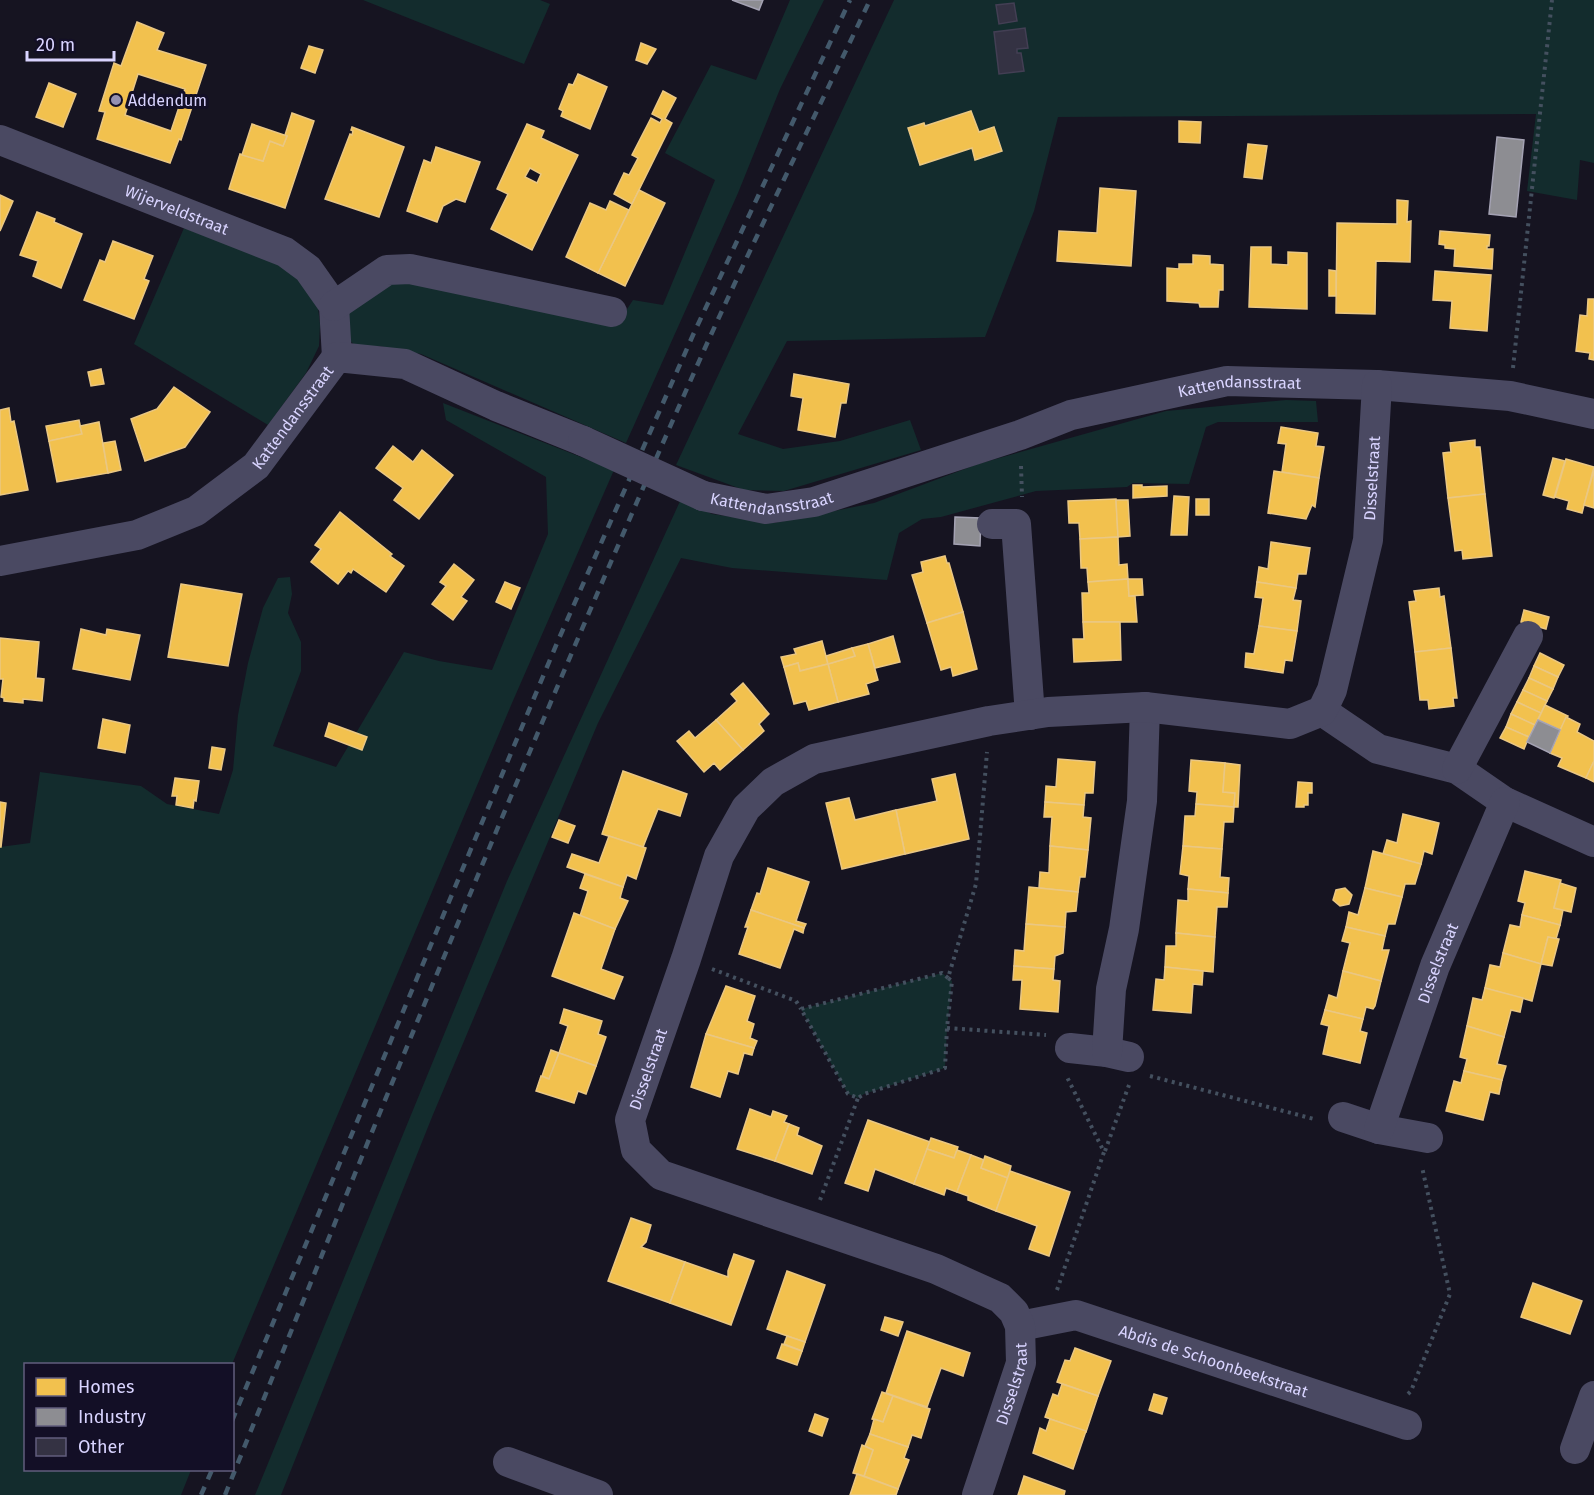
<svg xmlns="http://www.w3.org/2000/svg" width="1594" height="1495" font-family="'Fira Sans',sans-serif">
<rect width="100%" height="100%" fill="#161421"/>
<g fill="#132c2d">
<polygon points="363,0 540,0 550,4 524,64"/>
<polygon points="790,0 824,0 780,89 738,193 626,443 421,354 379,346 355,346 349,339 346,311 398,278 616,326 633,300 663,305 715,180 665,153 711,65 756,80"/>
<polygon points="894,0 1594,0 1594,163 1580,160 1577,200 1527,191 1536,114 1058,117 1034,211 985,337 787,341 738,434 783,449 840,441 910,420 921,450 784,491 744,490 676,465"/>
<polygon points="184,228 277,263 302,280 318,308 320,324 319,346 306,373 268,425 134,344"/>
<polygon points="1286,400 1316,401 1318,422 1218,422 1206,427 1189,484 1133,483 1127,487 1036,491 941,517 922,519 899,533 887,580 732,568 681,558 598,723 432,1117 281,1495 255,1495 507,881 681,499 712,514 774,523 874,503 978,464 1166,411"/>
<polygon points="443,403 614,470 512,703 232,1364 26,1364 26,1470 191,1470 181,1495 0,1495 0,847 30,843 40,772 141,786 167,804 219,814 233,770 238,715 248,663 263,608 278,578 290,577 292,594 288,613 301,642 301,671 273,746 336,767 404,652 439,661 492,670 548,534 546,477 446,420"/>
<polygon points="942,973 952,981 947,1028 945,1068 864,1094 858,1098 848,1094 801,1009"/>
</g>
<g fill="#f2c14e" stroke="#eac783" stroke-width="1.5" fill-rule="evenodd">
<path d="M 137,22 L 164,33 L 157,50 L 206,65 L 181,140 L 179,139 L 170,163 L 97,139 L 105,112 L 99,111 L 114,63 L 121,66 ZM 138,74 L 185,89 L 171,131 L 125,115 Z"/>
<polygon points="641,43 656,49 647,64 636,60"/>
<polygon points="309,46 323,50 315,73 301,68"/>
<polygon points="578,74 607,87 590,129 561,116 563,111 559,109 569,84 573,85"/>
<polygon points="49,83 76,94 63,127 36,117"/>
<polygon points="663,91 676,98 665,119 672,123 632,204 614,194 624,173 629,175 638,158 632,155 651,118 660,123 662,119 652,114"/>
<polygon points="971,111 979,132 994,127 1002,151 975,160 972,148 920,165 908,128 924,123 925,126"/>
<polygon points="292,113 314,121 285,208 229,189 240,154 263,161 270,141 283,146 287,136 285,135"/>
<polygon points="1179,121 1201,122 1200,143 1179,142"/>
<polygon points="252,124 287,136 283,146 270,141 263,161 242,155"/>
<path d="M 527,124 L 544,131 L 541,138 L 578,155 L 532,250 L 491,229 L 508,194 L 497,189 ZM 530,168 L 541,174 L 537,183 L 525,177 Z"/>
<polygon points="352,127 404,147 379,217 325,199 350,134 352,135 353,131 351,130"/>
<polygon points="1248,144 1267,146 1262,179 1244,177"/>
<polygon points="436,147 480,162 465,202 456,199 443,206 437,222 407,211 424,160 431,163"/>
<polygon points="1100,188 1136,191 1131,266 1057,261 1059,231 1097,233"/>
<polygon points="639,190 665,203 625,286 598,273"/>
<polygon points="0,195 13,201 0,231"/>
<polygon points="1397,200 1408,201 1407,222 1411,221 1410,262 1376,261 1375,314 1336,313 1337,223 1397,224"/>
<polygon points="610,201 629,210 598,273 566,257 590,203 606,210"/>
<polygon points="37,212 55,219 54,222 82,234 61,288 33,276 38,261 20,255"/>
<polygon points="1440,231 1490,235 1489,246 1487,246 1487,249 1493,249 1492,269 1454,266 1455,249 1445,248 1445,245 1439,244"/>
<polygon points="113,241 153,256 144,279 149,281 134,319 84,300 100,260 105,262"/>
<polygon points="1251,247 1271,247 1271,264 1288,265 1288,252 1307,253 1307,309 1249,307"/>
<polygon points="1193,255 1210,256 1210,264 1223,265 1223,290 1219,290 1218,307 1200,307 1199,303 1167,301 1167,268 1179,269 1179,264 1193,264"/>
<polygon points="1329,270 1336,271 1336,296 1329,296"/>
<polygon points="1435,271 1491,275 1487,331 1450,328 1452,301 1433,300"/>
<polygon points="1588,299 1594,299 1594,360 1589,359 1590,353 1576,351 1580,315 1587,316"/>
<polygon points="101,369 104,384 91,386 88,372"/>
<polygon points="794,374 849,384 846,403 841,403 835,437 798,430 803,398 791,396"/>
<polygon points="174,387 210,412 185,447 145,461 131,419 157,409"/>
<polygon points="9,408 11,422 14,421 28,490 0,495 0,410"/>
<polygon points="79,420 82,434 49,441 46,426"/>
<polygon points="99,422 108,473 57,482 49,441 82,434 80,426"/>
<polygon points="1281,427 1318,433 1316,446 1324,447 1319,478 1282,472 1286,444 1278,443"/>
<polygon points="1475,440 1475,447 1480,447 1485,494 1448,498 1443,453 1451,452 1450,443"/>
<polygon points="115,441 121,470 108,473 103,443"/>
<polygon points="393,446 413,462 422,450 453,475 419,519 394,500 403,488 376,468"/>
<polygon points="1553,458 1565,461 1554,498 1543,495"/>
<polygon points="1566,459 1594,467 1582,513 1567,509 1569,501 1555,497"/>
<polygon points="1594,470 1594,508 1584,505"/>
<polygon points="1274,471 1319,478 1315,507 1312,505 1306,519 1268,513"/>
<polygon points="1133,485 1142,485 1142,487 1167,486 1167,496 1133,498"/>
<polygon points="1485,494 1492,556 1463,559 1462,550 1455,551 1448,498"/>
<polygon points="1174,496 1189,497 1187,535 1171,535"/>
<polygon points="1116,499 1118,537 1080,539 1079,523 1069,523 1068,501"/>
<rect x="1196" y="499" width="13" height="16"/>
<polygon points="1116,500 1128,500 1130,536 1118,537"/>
<polygon points="340,512 392,554 390,556 404,566 386,592 353,569 351,573 348,571 338,584 311,562 321,549 315,545"/>
<polygon points="1118,537 1119,565 1127,564 1128,579 1088,582 1087,568 1081,568 1080,539"/>
<polygon points="1271,542 1310,548 1306,574 1298,574 1296,588 1257,582 1259,567 1268,569"/>
<polygon points="945,556 947,563 949,563 963,612 927,623 912,575 923,572 921,562"/>
<polygon points="454,564 474,580 461,597 467,601 453,620 432,604 446,586 440,582"/>
<polygon points="1128,579 1129,596 1135,596 1137,622 1083,622 1082,593 1089,593 1088,582"/>
<polygon points="1128,579 1142,579 1143,595 1129,596"/>
<polygon points="505,582 520,588 511,609 496,602"/>
<polygon points="1257,582 1296,588 1293,600 1301,601 1297,631 1259,626 1263,598 1255,597"/>
<polygon points="181,584 242,594 228,666 168,657"/>
<polygon points="1439,588 1440,597 1444,596 1451,648 1415,652 1409,602 1416,601 1414,591"/>
<polygon points="1524,610 1549,617 1546,629 1521,622"/>
<polygon points="963,612 977,669 953,676 951,667 941,670 927,623"/>
<polygon points="1083,622 1120,622 1121,660 1074,662 1073,639 1084,639"/>
<polygon points="1259,626 1297,631 1292,661 1285,660 1283,673 1245,667 1246,653 1254,654"/>
<polygon points="81,629 106,635 107,629 140,635 130,680 73,669"/>
<polygon points="893,636 900,662 875,668 868,644"/>
<polygon points="0,638 39,642 36,678 44,679 42,701 23,699 23,703 4,701 4,698 1,697 3,679 0,679"/>
<polygon points="822,641 828,664 800,671 798,663 784,667 781,657 796,654 794,649"/>
<polygon points="868,644 878,680 866,684 869,694 838,702 828,664 855,656 852,648"/>
<polygon points="852,648 855,656 828,664 826,656"/>
<polygon points="1451,648 1457,698 1453,698 1454,706 1429,709 1428,700 1420,700 1415,652"/>
<polygon points="1540,653 1564,665 1558,677 1534,666"/>
<polygon points="798,663 800,671 828,664 838,702 809,710 806,701 794,704 784,667"/>
<polygon points="1534,666 1558,677 1553,689 1529,678"/>
<polygon points="1529,678 1553,689 1547,701 1523,690"/>
<polygon points="743,683 769,714 759,724 764,731 743,750 716,720 737,701 731,694"/>
<polygon points="1523,690 1547,701 1541,713 1517,702"/>
<polygon points="1517,702 1541,713 1535,725 1511,714"/>
<polygon points="1545,705 1568,716 1560,730 1538,720"/>
<polygon points="1511,714 1535,725 1529,737 1506,727"/>
<polygon points="1566,717 1580,724 1577,732 1594,741 1594,761 1586,778 1558,766 1562,758 1550,753"/>
<polygon points="103,719 130,725 125,753 98,748"/>
<polygon points="716,720 743,750 720,770 714,763 704,772 677,741 689,731 695,738"/>
<polygon points="329,723 367,737 362,750 325,736"/>
<polygon points="1506,727 1529,737 1524,749 1500,738"/>
<polygon points="212,747 225,749 221,770 209,768"/>
<polygon points="1058,759 1095,762 1093,793 1085,793 1084,805 1045,802 1046,786 1056,787"/>
<polygon points="1191,760 1225,763 1223,792 1235,793 1234,807 1196,804 1197,792 1189,791"/>
<polygon points="1594,761 1594,782 1586,778"/>
<polygon points="1225,763 1240,765 1238,807 1234,807 1235,793 1223,792"/>
<polygon points="623,771 687,794 680,816 658,809 643,847 602,834"/>
<polygon points="955,774 969,839 905,854 896,810 937,801 932,779"/>
<polygon points="175,778 199,781 196,801 194,800 193,808 176,805 177,796 172,796"/>
<polygon points="1298,782 1312,783 1312,793 1308,793 1308,805 1304,805 1304,807 1296,807"/>
<polygon points="849,798 855,820 896,810 905,854 842,869 826,803"/>
<polygon points="0,802 6,803 1,847 0,847"/>
<polygon points="1045,802 1084,805 1083,817 1091,818 1088,850 1050,846 1052,817 1044,817"/>
<polygon points="1196,804 1234,807 1233,822 1224,822 1222,849 1183,846 1185,816 1195,816"/>
<polygon points="1403,814 1439,823 1432,854 1424,851 1421,864 1383,854 1387,840 1397,843"/>
<polygon points="559,820 575,826 568,843 552,837"/>
<polygon points="609,836 646,848 636,879 627,875 623,887 567,867 572,854 599,863"/>
<polygon points="1050,846 1088,850 1085,877 1080,877 1078,892 1039,888 1040,872 1049,873"/>
<polygon points="1183,846 1222,849 1220,877 1229,878 1228,893 1188,889 1189,876 1180,874"/>
<polygon points="1373,851 1421,864 1415,884 1405,884 1402,897 1365,888"/>
<polygon points="768,868 809,882 796,921 806,924 804,928 751,910 757,893 760,894"/>
<polygon points="1525,871 1561,880 1554,908 1563,910 1560,925 1522,915 1525,903 1518,901"/>
<polygon points="585,874 623,887 620,898 628,901 615,929 580,916 588,891 580,888"/>
<polygon points="1560,883 1576,888 1571,912 1554,908"/>
<polygon points="1029,887 1078,892 1076,911 1066,912 1065,927 1026,924"/>
<polygon points="1345,888 1352,895 1349,904 1340,906 1333,900 1336,890"/>
<polygon points="1365,888 1402,897 1395,924 1388,924 1385,936 1346,927 1349,912 1358,915"/>
<polygon points="1188,889 1228,893 1227,907 1217,907 1215,937 1176,933 1178,900 1188,901"/>
<polygon points="751,910 804,928 803,933 794,929 780,968 739,954 748,927 745,927"/>
<polygon points="574,913 615,929 601,969 623,977 614,999 552,976"/>
<polygon points="1522,915 1560,925 1556,939 1548,937 1541,964 1503,953 1510,925 1520,927"/>
<polygon points="1026,924 1065,927 1063,953 1055,956 1054,969 1014,966 1015,950 1024,951"/>
<polygon points="1346,927 1385,936 1382,950 1389,950 1381,981 1343,971 1350,943 1342,941"/>
<polygon points="1176,933 1215,937 1213,972 1165,967 1166,946 1176,946"/>
<polygon points="1548,937 1559,939 1552,966 1541,964"/>
<polygon points="1503,953 1541,964 1532,1001 1485,988 1490,965 1500,967"/>
<polygon points="1014,966 1054,969 1053,980 1060,981 1058,1012 1020,1009 1022,980 1013,980"/>
<polygon points="1165,967 1203,971 1202,985 1193,984 1191,1013 1153,1010 1156,979 1164,980"/>
<polygon points="1343,971 1381,981 1375,1006 1373,1009 1366,1007 1363,1019 1325,1010 1329,995 1337,998"/>
<polygon points="726,986 755,996 747,1021 754,1024 750,1038 757,1041 754,1048 706,1034"/>
<polygon points="1485,988 1523,998 1520,1012 1511,1010 1504,1037 1467,1026 1473,998 1482,1000"/>
<polygon points="564,1009 602,1021 598,1034 606,1037 596,1066 559,1053 568,1026 560,1023"/>
<polygon points="1325,1010 1363,1019 1360,1031 1367,1033 1360,1063 1323,1054 1329,1026 1321,1024"/>
<polygon points="1467,1026 1504,1037 1497,1064 1506,1066 1502,1080 1464,1071 1467,1059 1460,1057"/>
<polygon points="706,1034 754,1048 752,1055 744,1053 738,1074 728,1071 720,1097 691,1087"/>
<polygon points="551,1050 559,1053 549,1079 542,1076"/>
<polygon points="559,1053 596,1066 586,1094 578,1091 574,1103 536,1091 541,1076 549,1079"/>
<polygon points="1464,1071 1502,1080 1499,1094 1490,1092 1483,1120 1446,1111 1454,1081 1461,1083"/>
<polygon points="750,1109 771,1117 773,1111 787,1116 784,1122 789,1124 775,1161 737,1149"/>
<polygon points="868,1120 930,1142 914,1184 875,1169 868,1191 845,1183"/>
<polygon points="789,1124 799,1128 797,1135 822,1146 812,1174 775,1161"/>
<polygon points="931,1138 958,1147 954,1158 927,1149"/>
<polygon points="927,1149 954,1158 957,1150 971,1155 957,1192 946,1188 944,1195 914,1184"/>
<polygon points="971,1155 984,1160 981,1168 1008,1178 996,1211 968,1200 968,1196 957,1192"/>
<polygon points="985,1156 1011,1166 1008,1178 981,1168"/>
<polygon points="1010,1171 1070,1192 1049,1256 1029,1249 1037,1226 996,1211"/>
<polygon points="631,1218 651,1225 646,1242 641,1247 685,1262 670,1303 608,1281"/>
<polygon points="734,1254 754,1261 731,1325 670,1303 685,1262 728,1277 728,1271"/>
<polygon points="787,1271 825,1285 805,1342 767,1329"/>
<polygon points="1533,1283 1582,1301 1570,1334 1521,1317"/>
<polygon points="885,1317 903,1322 898,1336 881,1330"/>
<polygon points="907,1331 970,1353 963,1376 941,1368 927,1407 886,1393"/>
<polygon points="787,1336 805,1342 802,1351 784,1344"/>
<polygon points="782,1344 802,1351 797,1365 777,1358"/>
<polygon points="1075,1348 1111,1361 1098,1396 1057,1382 1065,1360 1070,1361"/>
<polygon points="1062,1384 1098,1396 1086,1432 1045,1417 1053,1394 1058,1396"/>
<polygon points="882,1392 893,1396 883,1422 872,1419"/>
<polygon points="1154,1394 1167,1398 1162,1414 1149,1410"/>
<polygon points="893,1396 930,1409 921,1438 912,1435 908,1447 870,1434 874,1419 883,1422"/>
<polygon points="815,1414 828,1419 822,1436 809,1431"/>
<polygon points="1050,1419 1086,1431 1073,1469 1033,1453 1040,1428 1046,1431"/>
<polygon points="870,1434 908,1447 904,1458 909,1460 898,1489 864,1476 873,1450 865,1446"/>
<polygon points="862,1445 873,1450 864,1476 853,1473"/>
<polygon points="857,1474 898,1489 896,1495 850,1495"/>
<polygon points="1024,1476 1065,1491 1064,1495 1018,1495"/>
</g>
<g fill="#8d8d92" stroke="#a4a2b3" stroke-width="1.5">
<polygon points="732,0 763,0 759,10"/>
<polygon points="1497,137 1524,140 1516,217 1489,214"/>
<polygon points="955,517 981,518 980,546 954,544"/>
<polygon points="1538,720 1560,730 1550,753 1527,742"/>
</g>
<g fill="#343243" stroke="#433f54" stroke-width="1.5">
<polygon points="1014,3 1017,21 999,24 996,5"/>
<polygon points="1025,28 1028,48 1017,49 1017,53 1021,53 1024,71 999,74 994,32"/>
</g>
<g fill="none" stroke-linecap="round" stroke-linejoin="round">
<g stroke="#44505f" stroke-width="4" stroke-dasharray="3 4.5" stroke-linecap="butt">
<polyline points="1513,368 1552,0"/>
<polyline points="1021,466 1022,497"/>
<polyline points="712,969 796,1001 801,1009"/>
<polyline points="948,978 942,973 801,1009 848,1094 858,1098 864,1094 945,1068 947,1028 952,981 948,978 976,884 987,752"/>
<polyline points="947,1028 1046,1035"/>
<polyline points="1150,1076 1314,1119"/>
<polyline points="1105,1151 1129,1085"/>
<polyline points="820,1200 858,1098"/>
<polyline points="1057,1290 1104,1152 1067,1077"/>
<polyline points="1408,1394 1411,1391 1450,1294 1422,1167"/>
</g>
<g stroke="#4a4962" stroke-width="30">
<path id="s1" d="M 0,140 L 285,252 L 308,269 L 334,306 L 337,357"/>
<polyline points="334,306 387,270 410,269 612,312"/>
<path id="s2" d="M 703,496 L 766,509 L 814,502 L 1020,435 L 1071,415 L 1227,381 L 1377,385 L 1510,396 L 1594,414"/>
<polyline points="992,524 1016,524 1030,715"/>
<path id="s3" d="M 0,561 L 137,535 L 196,511 L 256,466 L 337,357 L 405,364 L 496,406 L 583,441"/>
<polyline points="1322,711 1378,749 1457,769 1505,802 1594,842"/>
<polyline points="1457,769 1528,636"/>
<polyline points="1070,1048 1107,1052 1129,1057"/>
<polyline points="1107,1052 1111,989 1124,929 1142,801 1145,707"/>
<polyline points="1343,1117 1379,1129 1428,1138"/>
<path id="s4" d="M 1379,1129 L 1435,966 L 1505,802"/>
<path id="s5" d="M 1020,1326 L 1076,1315 L 1407,1425"/>
<polyline points="1575,1449 1594,1396"/>
<polyline points="508,1462 598,1495"/>
<path id="s6" d="M 977,1495 L 1021,1363 L 1020,1326 L 1014,1312 L 1000,1298 L 936,1269 L 661,1175 L 636,1150 L 630,1120 L 686,959 L 719,856 L 746,808 L 773,782 L 814,759 L 989,721 L 1048,712 L 1145,707 L 1290,724 L 1322,711 L 1332,690 L 1368,540 L 1377,385"/>
</g>
<g stroke="#43596b" stroke-width="4.5" stroke-dasharray="9 8" stroke-linecap="butt">
<polyline points="232,1421 557,643 693,335 850,0"/>
<polyline points="201,1495 212,1470"/>
<path d="M 225,1495 C 380,1110 536,726 705,348 C 758,231 815,116 870,0"/>
</g>
<polyline stroke="#4a4962" stroke-width="30" points="583,441 703,496"/>
</g>
<circle fill="#9591b1" stroke="#130f26" stroke-width="2" cx="116" cy="100" r="6"/>
<g text-anchor="middle" stroke-width="6" stroke-linejoin="round" paint-order="stroke">
<g font-size="16" fill="#d9d4ff" stroke="#130f26" text-anchor="start">
<text x="128" y="106">Addendum</text>
</g>
<g font-size="16" fill="#d9d4ff" stroke="#130f26">
<text dy="6" stroke="none"><textPath href="#s1" startOffset="190">Wijerveldstraat</textPath></text>
<text dy="6" stroke="none"><textPath href="#s2" startOffset="556">Kattendansstraat</textPath></text>
<text dy="6" stroke="none"><textPath href="#s3" startOffset="339">Kattendansstraat</textPath></text>
<text dy="6" stroke="none"><textPath href="#s6" startOffset="1812">Disselstraat</textPath></text>
<text dy="6" stroke="none"><textPath href="#s2" startOffset="70">Kattendansstraat</textPath></text>
<text dy="6" stroke="none"><textPath href="#s4" startOffset="176">Disselstraat</textPath></text>
<text dy="6" stroke="none"><textPath href="#s6" startOffset="692">Disselstraat</textPath></text>
<text dy="6" stroke="none"><textPath href="#s5" startOffset="202">Abdis de Schoonbeekstraat</textPath></text>
<text dy="6" stroke="none"><textPath href="#s6" startOffset="117">Disselstraat</textPath></text>
</g>
</g>
<rect x="24" y="1363" width="210" height="108" fill="#130f26" stroke="#625e7d" stroke-width="1.5"/>
<rect x="36" y="1378" width="30" height="18" fill="#f2c14e" stroke="#625e7d" stroke-width="1.5"/>
<text x="78" y="1393" font-size="18" fill="#d9d4ff">Homes</text>
<rect x="36" y="1408" width="30" height="18" fill="#8d8d92" stroke="#625e7d" stroke-width="1.5"/>
<text x="78" y="1423" font-size="18" fill="#d9d4ff">Industry</text>
<rect x="36" y="1438" width="30" height="18" fill="#343243" stroke="#625e7d" stroke-width="1.5"/>
<text x="78" y="1453" font-size="18" fill="#d9d4ff">Other</text>
<path d="M27 51v9h87v-9" fill="none" stroke="#d9d4ff" stroke-width="3"/>
<text x="36" y="51" font-size="18" fill="#d9d4ff" stroke="#130f26" stroke-width="4.5" paint-order="stroke">20 m</text>
</svg>
